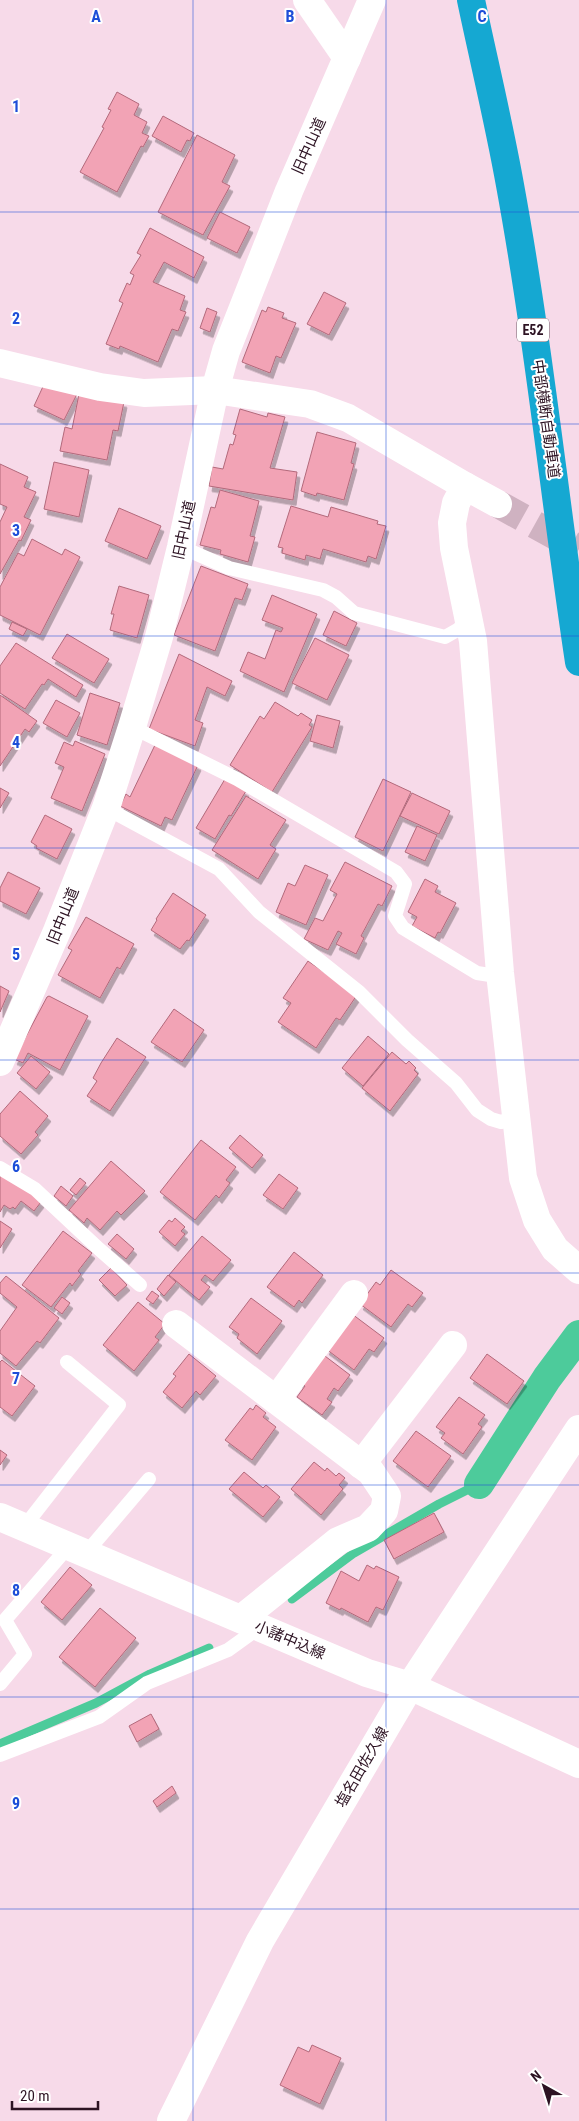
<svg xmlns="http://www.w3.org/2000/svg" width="579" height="2121" font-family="'Roboto Condensed','Noto Sans JP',sans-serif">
<defs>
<filter id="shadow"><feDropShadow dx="3" dy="5.5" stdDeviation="0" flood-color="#0004"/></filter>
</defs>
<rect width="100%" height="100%" fill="#f7dae9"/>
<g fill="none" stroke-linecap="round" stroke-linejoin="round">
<g stroke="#4dcb9b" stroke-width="9">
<polyline points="292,1599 354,1553 439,1504 479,1484"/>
<polyline points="0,1744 96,1703 150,1674 209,1648"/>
</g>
<polyline stroke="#4dcb9b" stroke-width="30" points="479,1484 547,1378 579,1335"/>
</g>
<g fill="#f2a3b5" stroke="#b2697b" filter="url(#shadow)">
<polygon points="117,92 139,104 134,115 147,122 142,133 149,136 143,147 141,146 117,192 80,172 104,128 102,127 111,110 108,109"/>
<polygon points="163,116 194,133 190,141 187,140 181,152 152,136"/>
<polygon points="197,135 235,155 222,182 230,186 203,235 158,212"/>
<polygon points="220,212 250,227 237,253 207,238"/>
<polygon points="150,228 204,257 194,278 164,262 153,282 185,296 180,310 186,312 178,331 172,329 158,362 120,346 119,349 106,344 123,303 119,301 127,283 130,285 134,275 130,273 141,255 137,253"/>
<polygon points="324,292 346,303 329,335 307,324"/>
<polygon points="268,307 284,313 282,318 296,323 281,358 276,356 270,373 242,362 262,310 266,312"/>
<polygon points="207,308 217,312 210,332 200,328"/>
<polygon points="46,380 77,394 64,420 34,406"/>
<polygon points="79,394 124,402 118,431 113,430 107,460 60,451 65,427 72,429"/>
<polygon points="240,409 267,417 268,413 285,417 270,468 297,472 293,500 209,486 212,467 223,469 230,444 233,445 236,435 233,434"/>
<polygon points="317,432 356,443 351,463 354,464 344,500 317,493 316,496 301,491"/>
<polygon points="54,462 89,470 79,517 44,509"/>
<polygon points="0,464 28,477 24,487 36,492 24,517 31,520 21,541 19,540 0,574 0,522 7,507 0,504"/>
<polygon points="220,490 259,501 250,536 255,537 248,562 220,554 221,550 200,545 211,507 215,508"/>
<polygon points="291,506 328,517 331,507 378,521 377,524 386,526 376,559 368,556 366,562 323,549 320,559 306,555 305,560 282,553 283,548 278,547"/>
<polygon points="119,508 161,526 147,559 105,541"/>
<polygon points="32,539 62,555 65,549 80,557 40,635 0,615 0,587 18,553 24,556"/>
<polygon points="201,566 248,584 242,600 235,598 215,651 174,635"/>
<polygon points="119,586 149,595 137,638 110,630 114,614 111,614"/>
<polygon points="272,595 317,614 284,692 240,671 248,652 265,659 276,630 281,632 283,628 262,620"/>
<polygon points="334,611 357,623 346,646 323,635"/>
<polygon points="12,622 27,629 23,636 9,629"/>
<polygon points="67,634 109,659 94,683 52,658"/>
<polygon points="315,638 349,655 327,700 292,683"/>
<polygon points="16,643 83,685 76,697 48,679 44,685 42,684 25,709 0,693 0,666"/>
<polygon points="179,654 232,681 225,696 207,687 195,720 203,723 195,746 149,729"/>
<polygon points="90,693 120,703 107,745 77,735"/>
<polygon points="0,695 37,721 29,732 25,729 0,766"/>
<polygon points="56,700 80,713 67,737 43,723"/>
<polygon points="275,702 298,716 301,713 312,720 309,725 312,727 272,792 230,765 260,716 264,719"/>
<polygon points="317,715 340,721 333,748 310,741"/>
<polygon points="75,741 105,754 82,811 51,798 64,767 55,763 64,742 73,746"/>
<polygon points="155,745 198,765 172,820 165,817 161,826 120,806 126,794 130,797"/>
<polygon points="225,779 246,791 231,816 229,815 215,839 196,828"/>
<polygon points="383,779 411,792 383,851 355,837"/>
<polygon points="0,788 9,793 0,808"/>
<polygon points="412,793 450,811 439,834 400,816"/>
<polygon points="246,796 286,820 270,845 276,849 258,879 212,850"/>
<polygon points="45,815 72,829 57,859 36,848 37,846 31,842"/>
<polygon points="417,826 437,835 425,861 405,852"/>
<polygon points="345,862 392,886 382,906 378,904 361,936 364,938 356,954 336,944 342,933 338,931 328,950 304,939 315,918 323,921 337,894 330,890"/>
<polygon points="305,865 328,875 306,925 276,912 288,883 295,886"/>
<polygon points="8,872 40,888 26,914 0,901 0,888"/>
<polygon points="425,879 438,886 435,892 456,903 440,933 438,932 435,938 412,926 417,917 408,912"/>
<polygon points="173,893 206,915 189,941 187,940 180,949 151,930 157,920 156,919"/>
<polygon points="86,917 134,944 120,969 117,967 100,998 58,975 72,950 68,948"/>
<polygon points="308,961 357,995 340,1020 336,1018 316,1048 278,1022 291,1003 283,998"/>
<polygon points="0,986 9,991 0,1012"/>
<polygon points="49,996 88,1016 60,1070 28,1053 23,1063 14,1059 47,997"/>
<polygon points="174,1009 204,1030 182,1062 151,1042"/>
<polygon points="368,1036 389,1054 363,1086 342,1068"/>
<polygon points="117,1038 146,1057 110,1111 87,1096 97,1081 93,1078 101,1063"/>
<polygon points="392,1052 406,1064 409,1061 416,1068 414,1070 418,1074 390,1111 362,1088"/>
<polygon points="31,1056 50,1072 36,1089 17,1073"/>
<polygon points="20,1091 48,1116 35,1132 38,1135 21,1154 0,1136 0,1114"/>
<polygon points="240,1135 263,1155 252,1168 229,1148"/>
<polygon points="201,1140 236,1167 226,1180 230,1183 219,1198 216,1195 195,1220 160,1192"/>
<polygon points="111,1161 145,1191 121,1215 117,1211 100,1230 87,1218 84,1223 69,1210"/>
<polygon points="0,1173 23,1187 41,1202 34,1211 21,1201 15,1209 13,1207 10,1209 4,1205 0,1212"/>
<polygon points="279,1174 298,1188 283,1209 263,1195"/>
<polygon points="80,1178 86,1183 76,1195 70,1190"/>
<polygon points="61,1186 73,1196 66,1206 54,1196"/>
<polygon points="175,1218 185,1227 181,1231 185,1234 175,1246 159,1232 169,1220 172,1222"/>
<polygon points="0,1221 12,1229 0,1248"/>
<polygon points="63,1231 92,1253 78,1271 81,1274 72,1286 70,1283 51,1307 22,1285"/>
<polygon points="117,1234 134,1249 126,1259 108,1244"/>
<polygon points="202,1236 231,1260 213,1281 205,1275 201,1280 210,1287 199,1300 169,1275"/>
<polygon points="294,1252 323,1275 302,1303 299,1300 294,1307 267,1287"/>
<polygon points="111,1268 127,1285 115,1296 99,1280"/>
<polygon points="391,1270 423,1293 412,1307 408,1304 391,1327 360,1304 376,1282 380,1285"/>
<polygon points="168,1275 176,1282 164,1296 157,1289"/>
<polygon points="6,1276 59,1318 40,1343 37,1341 16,1366 0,1353 0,1331 17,1307 0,1293 0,1283"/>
<polygon points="152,1291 159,1296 153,1304 146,1299"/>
<polygon points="62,1297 70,1303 62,1314 54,1308"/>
<polygon points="251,1298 282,1321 257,1354 237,1338 239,1334 229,1327"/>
<polygon points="138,1302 165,1324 155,1337 159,1340 134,1371 103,1345"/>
<polygon points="352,1314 384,1338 374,1352 369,1349 354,1370 326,1349"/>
<polygon points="321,1353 350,1375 338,1391 334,1388 327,1399 332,1402 322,1415 297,1397 305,1386 299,1382"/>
<polygon points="189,1354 216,1376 200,1395 196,1391 182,1408 163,1392 176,1376 173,1374"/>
<polygon points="487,1354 524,1381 507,1404 470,1378"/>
<polygon points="2,1360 35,1386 12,1416 0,1407 0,1362"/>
<polygon points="459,1397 485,1415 478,1424 482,1427 463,1454 441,1438 445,1433 436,1427"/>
<polygon points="256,1405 266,1413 263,1417 276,1427 252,1460 225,1440 250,1408 253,1410"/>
<polygon points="416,1431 451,1456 428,1487 393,1461"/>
<polygon points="0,1450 7,1455 0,1465"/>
<polygon points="314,1462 325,1471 327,1468 336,1476 339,1473 345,1478 339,1485 343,1489 321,1515 291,1489"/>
<polygon points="244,1472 263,1488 266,1485 280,1497 263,1517 229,1489"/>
<polygon points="434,1513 444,1532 394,1559 384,1540"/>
<polygon points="367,1565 374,1569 376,1566 399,1577 383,1610 376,1607 368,1622 341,1608 340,1610 326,1603 341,1571 359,1581"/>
<polygon points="70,1567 92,1585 62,1620 41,1602"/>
<polygon points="100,1608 136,1638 95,1687 59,1657"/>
<polygon points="151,1714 159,1729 137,1742 129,1726"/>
<polygon points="172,1786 176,1793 157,1807 153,1801"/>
<polygon points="312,2045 341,2058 320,2104 280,2085 298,2047 309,2052"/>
</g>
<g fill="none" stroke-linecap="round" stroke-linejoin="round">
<polyline stroke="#cfb2c1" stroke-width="28" stroke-dasharray="28 14" stroke-linecap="butt" points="498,504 579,549"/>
<g stroke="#fff" stroke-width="14">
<polyline points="181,547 229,568 323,590 336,597 354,613 445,637 459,629 468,617"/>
<polyline points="132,727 237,779 396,872 405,884 395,916 403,928 477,973 490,975 500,973"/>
<polyline points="106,808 219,869 259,912 359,992 407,1040 456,1083 477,1110 491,1119 501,1122 516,1117"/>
<polyline points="0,1168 35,1189 99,1249 140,1285"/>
<polyline points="24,1527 119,1405 67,1362"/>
<polyline points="86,1553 149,1479"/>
<polyline points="0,1684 25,1654 5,1620 69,1546"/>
<polyline points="0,1755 99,1717 147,1683 228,1650 260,1627"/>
</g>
<g stroke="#fff" stroke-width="28">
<polyline points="307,0 347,58"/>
<polyline points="0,363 100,387 144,393 215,390 310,404 348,418 465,486 456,503 452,523 454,548 473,641 500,973 523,1178 537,1220 555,1249 579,1270"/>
<polyline points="465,486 498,504"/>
<polyline points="0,1062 57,931 106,808 132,727 159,637 181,547 215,390 226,351 289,191 372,0"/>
<polyline points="176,1324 371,1472 387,1496 384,1511 368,1528 338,1541 241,1619"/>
<polyline points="276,1400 354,1294"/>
<polyline points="361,1465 453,1345"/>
</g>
<g stroke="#fff" stroke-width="28">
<polyline points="0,1517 367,1673 410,1686 579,1764"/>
<polyline points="171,2121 260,1941 410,1686 579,1429"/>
</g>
<path stroke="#15a8d2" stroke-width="28" d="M 471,0 C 484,62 499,123 510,185 C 539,343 555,503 579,662"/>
</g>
<path fill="none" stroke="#1d4ed8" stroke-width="1" stroke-opacity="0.55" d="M 193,0 L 193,2121M 386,0 L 386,2121M 0,212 L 579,212M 0,424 L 579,424M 0,636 L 579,636M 0,848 L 579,848M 0,1060 L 579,1060M 0,1273 L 579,1273M 0,1485 L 579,1485M 0,1697 L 579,1697M 0,1909 L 579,1909"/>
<g text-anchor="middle" stroke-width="4" stroke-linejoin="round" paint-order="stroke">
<rect fill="#fff" stroke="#6c5a65" stroke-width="1" x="517" y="318.5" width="32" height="23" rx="4"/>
<g font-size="14" font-weight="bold" fill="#2d1323">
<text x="533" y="335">E52</text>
</g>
<g font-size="15" fill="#2d1323" stroke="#fff">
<text transform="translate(309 146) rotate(-66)" y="5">旧中山道</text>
<text transform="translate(546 419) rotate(82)" y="5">中部横断自動車道</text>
<text transform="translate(184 530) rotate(-78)" y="5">旧中山道</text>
<text transform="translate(63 916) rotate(-68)" y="5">旧中山道</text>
<text transform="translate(290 1640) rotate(23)" y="5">小諸中込線</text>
<text transform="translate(362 1767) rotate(-60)" y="5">塩名田佐久線</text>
</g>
</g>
<g font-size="16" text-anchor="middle" font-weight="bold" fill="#1d4ed8" stroke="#fff" stroke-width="4" stroke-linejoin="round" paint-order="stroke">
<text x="96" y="22">A</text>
<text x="290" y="22">B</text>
<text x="482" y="22">C</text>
<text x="16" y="112">1</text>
<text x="16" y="324">2</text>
<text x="16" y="536">3</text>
<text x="16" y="748">4</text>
<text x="16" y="960">5</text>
<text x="16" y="1172">6</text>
<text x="16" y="1384">7</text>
<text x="16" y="1596">8</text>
<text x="16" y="1809">9</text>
</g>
<g transform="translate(544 2086) rotate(321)" stroke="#ffffff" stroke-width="4" paint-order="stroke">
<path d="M0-4L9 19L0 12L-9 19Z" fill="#2d1323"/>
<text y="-8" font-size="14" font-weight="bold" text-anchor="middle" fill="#2d1323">N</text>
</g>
<path d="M12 2101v8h86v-8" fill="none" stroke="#2d1323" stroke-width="2.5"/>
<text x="20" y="2101" font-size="15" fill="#2d1323" stroke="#ffffff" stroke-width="4" paint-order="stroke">20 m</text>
</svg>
